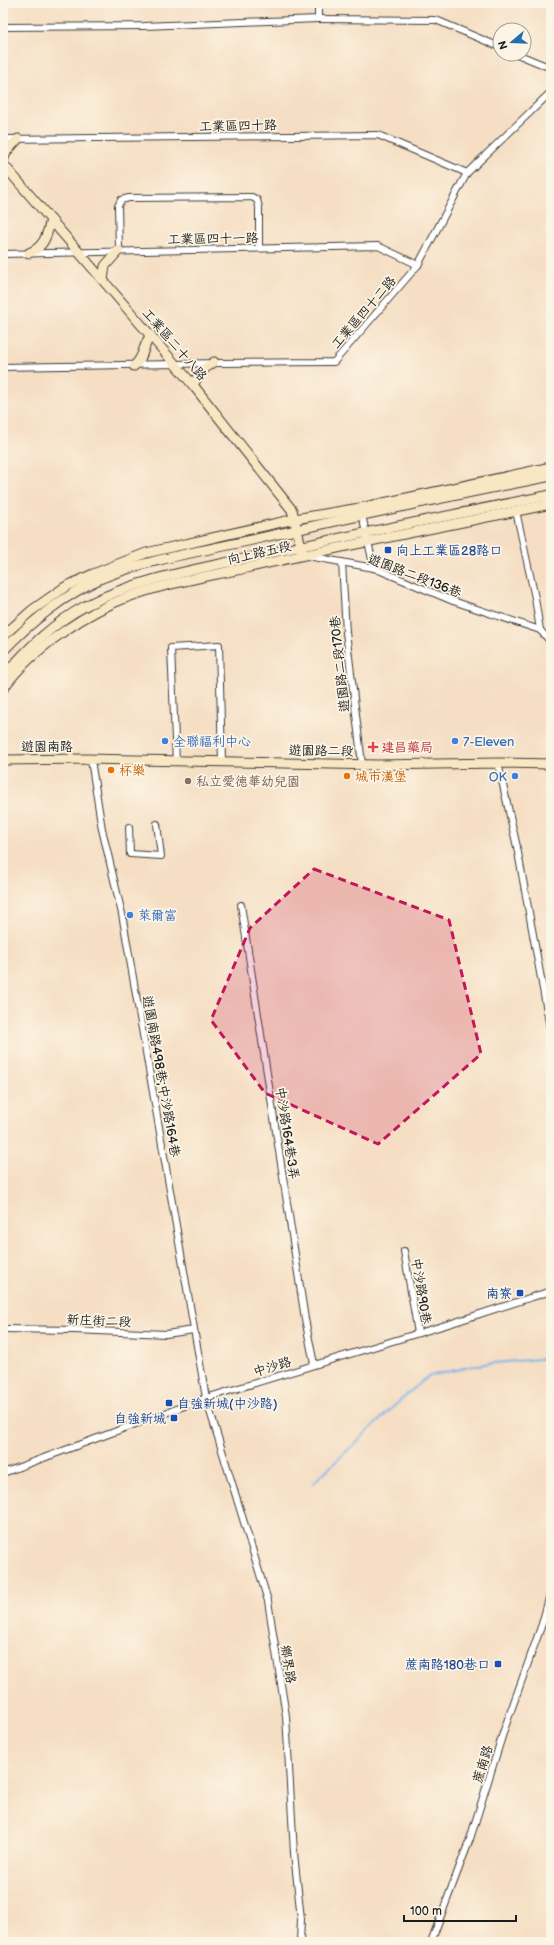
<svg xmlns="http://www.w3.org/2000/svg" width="554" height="1945" font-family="'Balsamiq Sans','LXGW WenKai TC',sans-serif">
<rect width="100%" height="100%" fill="#fcf5e5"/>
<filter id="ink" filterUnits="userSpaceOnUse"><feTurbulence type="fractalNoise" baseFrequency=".025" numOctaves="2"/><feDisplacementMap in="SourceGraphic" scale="8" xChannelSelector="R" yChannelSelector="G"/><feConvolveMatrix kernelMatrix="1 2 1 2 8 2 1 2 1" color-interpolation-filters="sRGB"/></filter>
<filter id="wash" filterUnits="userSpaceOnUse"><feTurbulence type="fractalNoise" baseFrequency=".012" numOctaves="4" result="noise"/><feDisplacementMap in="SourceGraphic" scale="16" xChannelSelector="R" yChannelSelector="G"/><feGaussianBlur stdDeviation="0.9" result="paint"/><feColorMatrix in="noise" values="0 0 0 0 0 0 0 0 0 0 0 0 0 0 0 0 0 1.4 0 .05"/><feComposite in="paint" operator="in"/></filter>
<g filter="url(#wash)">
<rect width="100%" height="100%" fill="#f5dec3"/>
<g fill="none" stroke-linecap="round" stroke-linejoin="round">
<polyline stroke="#78b4ea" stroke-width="2" points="313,1483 406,1395 429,1376 483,1364 551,1358"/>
</g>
</g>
<g filter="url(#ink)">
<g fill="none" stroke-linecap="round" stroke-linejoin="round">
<g stroke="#3d3935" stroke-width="8">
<g id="street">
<polyline points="318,19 436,20 500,47"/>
<polyline points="3,27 144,26 318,19 318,3"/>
<polyline points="517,54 551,68"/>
<polyline points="3,139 378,135 467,173"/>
<polyline points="119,250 118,206 121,200 129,198 252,197 257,200 259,207 259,248"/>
<polyline points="3,254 378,246 418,265"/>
<path d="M 3,367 C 114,366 224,362 334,362 L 418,265 L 467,173 L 551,92"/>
<polyline points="361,511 374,568"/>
<polyline points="516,511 535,598 540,630"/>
<polyline points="308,556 374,568 453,601 540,630 551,642"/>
<polyline points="342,562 346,632 362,764"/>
<polyline points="91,760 102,829 122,914 206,1398 268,1601 286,1716 294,1853 301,1919 300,1942"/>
<polyline points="176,762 171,648 219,645 222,762"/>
<polyline points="498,763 517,847 551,1033"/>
<polyline points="129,827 130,854 161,856 157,824"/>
<polyline points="241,905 305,1319 314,1364"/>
<polyline points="404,1251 418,1333"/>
<polyline points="3,1329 75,1330 166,1334 194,1330"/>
<polyline points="3,1473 206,1398 452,1323 551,1291"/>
<polyline points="431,1942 470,1839 504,1730 542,1624 551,1591"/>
</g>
</g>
<g stroke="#3d3935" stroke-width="11">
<g id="secondary">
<polyline points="3,160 7,151 18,139"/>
<polyline points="3,164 193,385 292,510 302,550"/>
<path d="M 29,253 C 45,247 47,234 51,220"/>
<polyline points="103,280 105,266 119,250"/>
<path d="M 134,366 C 145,357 142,346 151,335"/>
<polyline points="193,385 201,371 214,362"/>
<polyline points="3,636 31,611 65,587 93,574 146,553 295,519 360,508 551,467"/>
<path d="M 3,651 C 30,622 66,594 102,578 C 149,559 203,551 252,540 C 351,517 451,496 551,476"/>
<path d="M 3,677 C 28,648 53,623 87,605 C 136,579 199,569 252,557 C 352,535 451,515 551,495"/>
<path d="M 3,689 C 26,655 74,621 111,604 C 153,585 201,578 246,568 C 347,545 449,525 551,504"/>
<polyline points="3,760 86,759 377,765 498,763 551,764"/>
</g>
</g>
<use href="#street" stroke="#fff" stroke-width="6"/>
<use href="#secondary" stroke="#f9e7c3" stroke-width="9"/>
</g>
</g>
<path fill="#c2185b" fill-opacity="0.2" stroke="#c2185b" stroke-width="3" stroke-dasharray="8 5" stroke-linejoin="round" d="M 314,869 L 449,920 L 481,1054 L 378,1144 L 265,1093 L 211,1020 L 250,928 Z"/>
<g fill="#1a4fb4" stroke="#fcf5e5" stroke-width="1.5">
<rect x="384" y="546" width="8" height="8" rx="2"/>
<rect x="516" y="1289" width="8" height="8" rx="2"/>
<rect x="165" y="1399" width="8" height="8" rx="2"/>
<rect x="170" y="1414" width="8" height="8" rx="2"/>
<rect x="494" y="1660" width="8" height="8" rx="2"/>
</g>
<g fill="#3f7fe0" stroke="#fcf5e5" stroke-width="1.5">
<circle cx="165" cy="741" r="4"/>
<circle cx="455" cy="741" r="4"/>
<circle cx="515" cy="776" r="4"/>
<circle cx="130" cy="915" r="4"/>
</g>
<path fill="#e0444e" stroke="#fcf5e5" stroke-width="1.5" d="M371 741h4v4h4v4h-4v4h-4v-4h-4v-4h4z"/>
<g fill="#e8710a" stroke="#fcf5e5" stroke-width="1.5">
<circle cx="111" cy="770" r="4"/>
<circle cx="347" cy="776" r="4"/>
</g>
<circle fill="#8d6e63" stroke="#fcf5e5" stroke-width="1.5" cx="188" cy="781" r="4"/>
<g text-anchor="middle" stroke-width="3.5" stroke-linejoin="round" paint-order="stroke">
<g font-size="13" fill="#1c1c1c" stroke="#fcf5e5">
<text transform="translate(238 125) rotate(-1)" y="5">工業區四十路</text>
<text transform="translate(213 238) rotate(-1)" y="5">工業區四十一路</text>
<text transform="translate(363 312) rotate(-49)" y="5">工業區四十二路</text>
<text transform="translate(175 344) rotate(49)" y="5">工業區二十八路</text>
<text transform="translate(259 552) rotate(-13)" y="5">向上路五段</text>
<text transform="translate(415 575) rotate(21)" y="5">遊園路二段136巷</text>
<text transform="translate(339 664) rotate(-96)" y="5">遊園路二段170巷</text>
<text x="47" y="751">遊園南路</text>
<text transform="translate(321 750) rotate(1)" y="5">遊園路二段</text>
<text transform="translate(162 1076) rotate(80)" y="5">遊園南路498巷;中沙路164巷</text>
<text transform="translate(288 1133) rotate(81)" y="5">中沙路164巷3弄</text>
<text transform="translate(422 1291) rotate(81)" y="5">中沙路90巷</text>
<text transform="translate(99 1320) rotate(2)" y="5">新庄街二段</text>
<text transform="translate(272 1366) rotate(-17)" y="5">中沙路</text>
<text transform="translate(289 1664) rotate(81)" y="5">鄉界路</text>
<text transform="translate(482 1764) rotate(-73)" y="5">蔗南路</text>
</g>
<g font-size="13" fill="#164399" stroke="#fcf5e5" text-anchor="end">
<text x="396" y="555" text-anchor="start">向上工業區28路口</text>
<text x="512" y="1298">南寮</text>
<text x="177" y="1408" text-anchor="start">自強新城(中沙路)</text>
<text x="166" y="1423">自強新城</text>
<text x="490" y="1669">蔗南路180巷口</text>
</g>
<g font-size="13" fill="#366cbe" stroke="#fcf5e5" text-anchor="start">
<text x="173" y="746">全聯福利中心</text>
<text x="463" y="746">7-Eleven</text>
<text x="507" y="781" text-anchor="end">OK</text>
<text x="138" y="920">萊爾富</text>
</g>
<g font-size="13" fill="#be3a42" stroke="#fcf5e5" text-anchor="start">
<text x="381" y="752">建昌藥局</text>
</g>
<g font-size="13" fill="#c56008" stroke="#fcf5e5" text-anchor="start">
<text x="119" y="775">杯樂</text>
<text x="355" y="781">城市漢堡</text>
</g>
<g font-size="13" fill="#785e54" stroke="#fcf5e5" text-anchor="start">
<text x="196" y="786">私立愛德華幼兒園</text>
</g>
</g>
<rect width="554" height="1945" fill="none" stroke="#fcf5e5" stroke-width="16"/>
<g transform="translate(512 42) rotate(251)"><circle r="19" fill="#fcf5e5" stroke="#a29e95"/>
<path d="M0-3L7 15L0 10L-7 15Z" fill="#1f6fb2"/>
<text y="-6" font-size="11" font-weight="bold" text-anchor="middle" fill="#1c1c1c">N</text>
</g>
<path d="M404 1915v6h112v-6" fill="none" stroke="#1c1c1c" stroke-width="2"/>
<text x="410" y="1915" font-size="12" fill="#1c1c1c" stroke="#fcf5e5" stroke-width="3" paint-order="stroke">100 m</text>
</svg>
